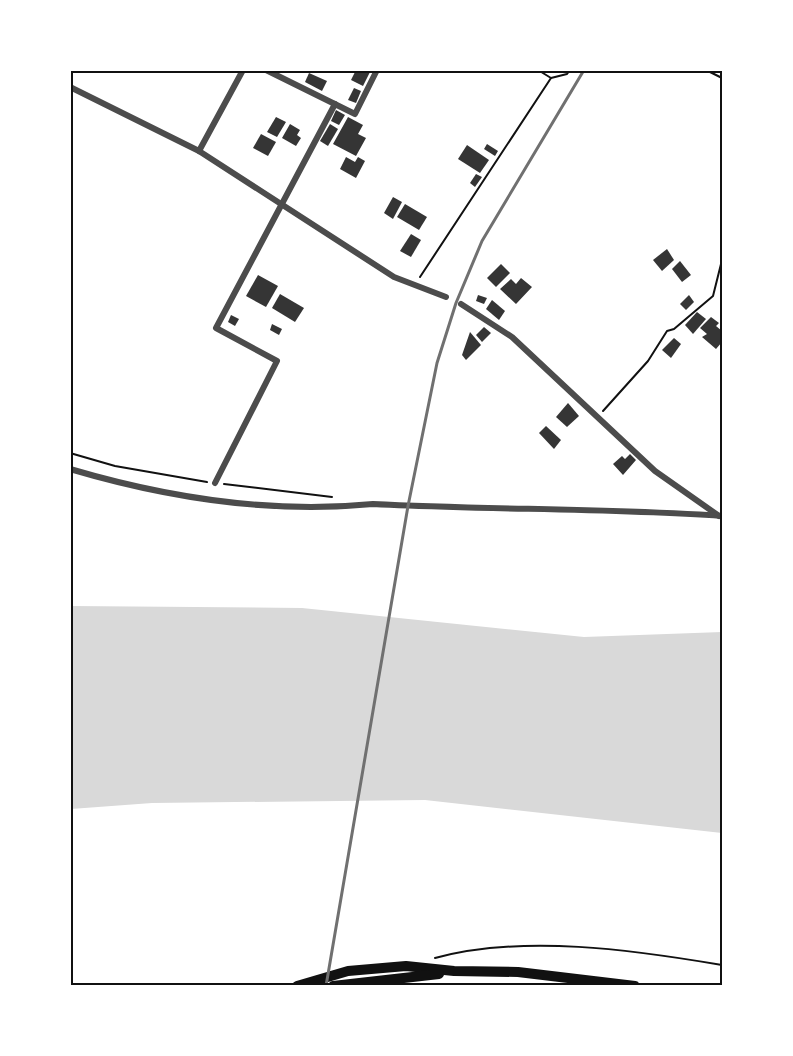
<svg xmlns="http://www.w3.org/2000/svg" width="793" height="1056" font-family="Cabin,sans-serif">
<rect width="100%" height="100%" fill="#fff"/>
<polygon fill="#d9d9d9" points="71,606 302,608 584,637 722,632 722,833 425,800 152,803 71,809"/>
<g fill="#353535">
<polygon points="356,70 371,70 363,86 351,80"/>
<polygon points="309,73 327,81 322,91 305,82"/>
<polygon points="354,88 361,91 356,103 348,100"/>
<polygon points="336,110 345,115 339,125 331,121"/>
<polygon points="276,117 286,122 277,137 267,132"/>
<polygon points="348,117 363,125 358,134 366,138 356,156 333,144"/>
<polygon points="290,124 300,130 297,135 301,138 296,146 282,138"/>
<polygon points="330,124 338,129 328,146 320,141"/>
<polygon points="261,134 276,142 268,156 253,148"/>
<polygon points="487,144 498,151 495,156 484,149"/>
<polygon points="467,145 489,160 480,173 458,159"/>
<polygon points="346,157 355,162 358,157 365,161 356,178 340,169"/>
<polygon points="476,174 482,177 475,187 470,183"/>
<polygon points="393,197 402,202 393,219 384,213"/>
<polygon points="405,204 427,217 419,230 397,217"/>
<polygon points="411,234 421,240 411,257 400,251"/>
<polygon points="667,249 674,260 662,271 653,260"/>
<polygon points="680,261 691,275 682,282 672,269"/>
<polygon points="501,264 510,273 496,287 487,278"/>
<polygon points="258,275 278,286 266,307 246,296"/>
<polygon points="521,278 532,287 516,304 500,289 511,279 516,284"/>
<polygon points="280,294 304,308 295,322 272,308"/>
<polygon points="478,295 487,298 484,304 476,301"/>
<polygon points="689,295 694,302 686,310 680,304"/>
<polygon points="492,300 505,311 499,320 486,309"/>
<polygon points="697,312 706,319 693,334 685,325"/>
<polygon points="231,315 239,319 235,326 228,322"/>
<polygon points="711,317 719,323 716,326 722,331 722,342 716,349 702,337 707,334 700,328"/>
<polygon points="272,324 282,329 279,335 270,330"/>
<polygon points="484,327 491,333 482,342 476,335"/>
<polygon points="470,332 481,345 466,360 462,355"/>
<polygon points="674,338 681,344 671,358 662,350"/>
<polygon points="568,403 579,416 567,427 556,417"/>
<polygon points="546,426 561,440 554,449 539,433"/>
<polygon points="630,454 636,460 623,475 613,464 622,456 625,459"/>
</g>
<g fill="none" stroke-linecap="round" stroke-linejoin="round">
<g stroke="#111" stroke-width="2">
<polyline points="538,70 551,78"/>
<polyline points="706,70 722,78"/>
<polyline points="420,277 551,78 567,74 570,70"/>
<polyline points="603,411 648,361 667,331 674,329 713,296 722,260"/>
<polyline points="70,453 115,466 207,482"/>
<polyline points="224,484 332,497"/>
<path d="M 435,958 C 523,934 634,950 722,965"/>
</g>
<g stroke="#4c4c4c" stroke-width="6">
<polyline points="266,70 355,114 377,70"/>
<polyline points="70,87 199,151 394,277 446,297"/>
<polyline points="199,151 243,70"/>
<polyline points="461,304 512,337 655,471 719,516"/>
<path d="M 70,469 C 168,498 271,514 373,504 C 490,510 606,508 722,516"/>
<polyline points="215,483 277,361 216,328 335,104"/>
</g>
<g stroke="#111" stroke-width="10">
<polyline points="297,986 348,971 406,966 454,971 518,972 635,986"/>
<polyline points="333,986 439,974"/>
</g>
<polyline stroke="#707070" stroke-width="3" points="326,986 408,506 437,363 456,303 482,241 584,70"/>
</g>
<rect width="793" height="1056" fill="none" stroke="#ffffff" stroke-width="144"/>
<rect x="72" y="72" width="649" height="912" fill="none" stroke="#111" stroke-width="2"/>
</svg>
